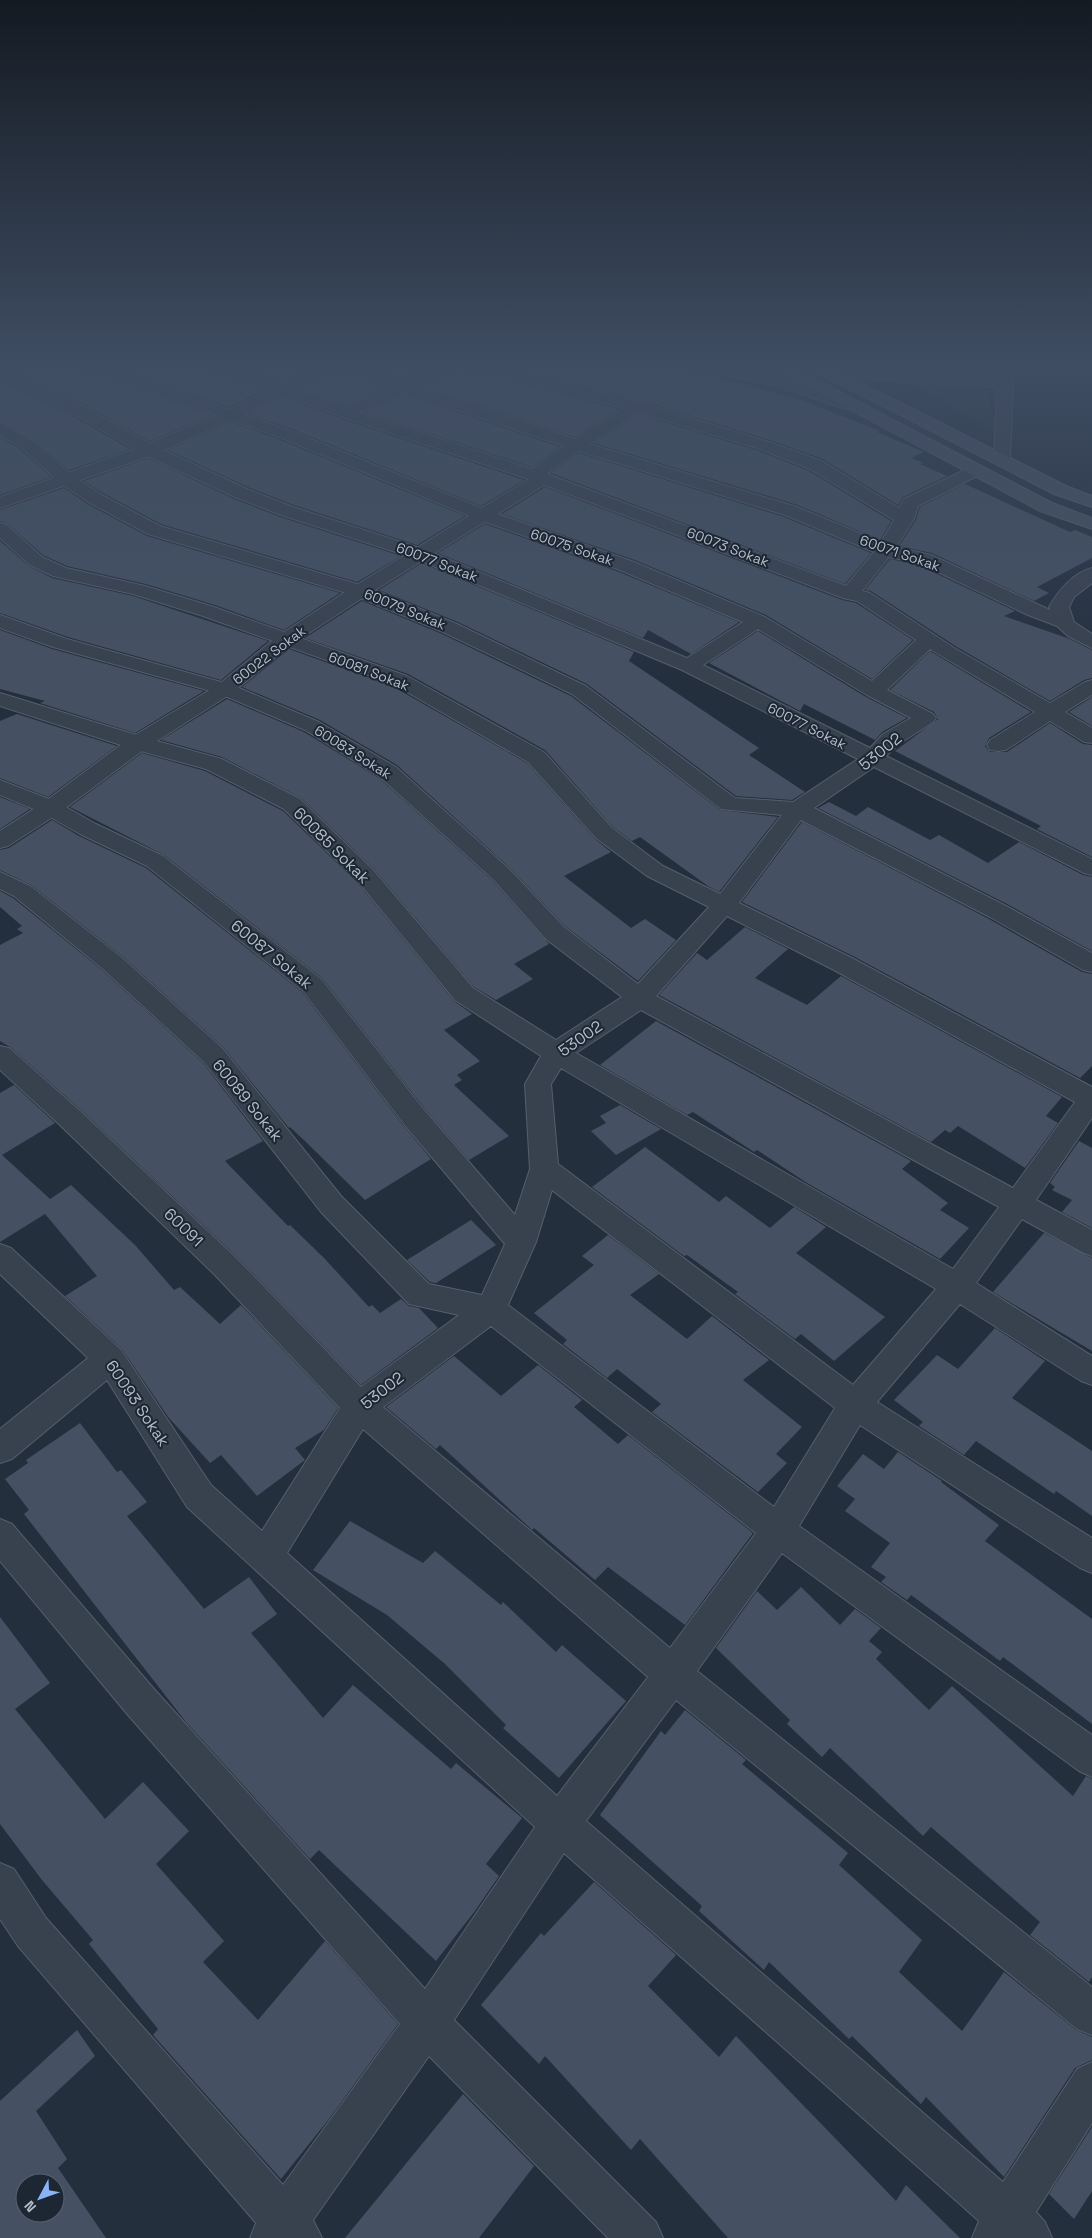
<svg xmlns="http://www.w3.org/2000/svg" width="1092" height="2238" font-family="'Space Grotesk',sans-serif">
<rect width="100%" height="100%" fill="#242f3e"/>
<polygon fill="#263c3f" points="910,382 988,388 993,431"/>
<g fill="#455162" fill-rule="evenodd">
<polygon points="0,363 74,363 78,368 212,415 150,441 76,400 0,366"/>
<polygon points="101,363 199,363 203,368 265,390 229,407"/>
<polygon points="226,363 324,363 282,382"/>
<polygon points="354,363 437,363 402,379"/>
<polygon points="461,363 466,368 619,409 575,437 422,386 458,368"/>
<polygon points="493,363 661,363 679,366 801,400 880,431 877,432 924,452 911,458 924,463 920,464 947,476 903,497 898,505 823,459 773,441 643,401"/>
<polygon points="338,371 385,387 345,405 300,389"/>
<polygon points="0,381 62,410 130,449 69,470 34,440 0,421"/>
<polygon points="404,394 560,447 532,467 365,412"/>
<polygon points="283,397 339,418 524,480 481,506 292,429 248,414"/>
<polygon points="638,414 759,451 809,471 891,521 880,540 798,505 594,443"/>
<polygon points="231,422 278,439 465,516 417,545 294,505 248,487 168,450"/>
<polygon points="0,437 20,449 51,477 0,495"/>
<polygon points="579,453 784,517 871,553 845,584 551,473"/>
<polygon points="148,458 234,499 280,517 401,556 357,582 161,524 103,493 84,481"/>
<polygon points="965,484 1070,532 1075,530 1092,537 1092,558 1037,587 1049,593 1034,601 932,553 899,546 916,520 920,507"/>
<polygon points="545,487 842,600 856,603 913,640 872,679 766,615 635,560 502,514"/>
<polygon points="64,488 89,505 147,536 340,593 284,630 215,605 146,584 67,566 43,555 7,523 0,521 0,510"/>
<polygon points="485,524 619,572 739,622 691,654 648,630 643,638 438,553"/>
<polygon points="0,541 29,566 52,578 133,596 268,641 221,680 68,637 0,613"/>
<polygon points="890,559 918,565 1015,611 1004,616 1070,639 1092,650 1092,678 1084,680 1050,701 957,647 871,591 865,590"/>
<polygon points="422,563 634,652 629,661 759,748 749,755 805,792 792,800 736,796 587,684 458,622 379,590"/>
<polygon points="362,601 442,634 571,696 720,810 778,817 719,892 708,886 640,837 632,841 613,827 545,750 408,674 305,638"/>
<polygon points="0,630 52,649 204,691 135,733 40,703 45,701 0,689"/>
<polygon points="758,631 866,697 907,718 882,732 875,740 804,704 800,711 709,663"/>
<polygon points="289,649 392,686 527,763 595,839 611,852 564,876 631,928 645,919 676,940 638,981 565,926 510,868 397,765 320,720 242,687"/>
<polygon points="930,651 1031,712 989,738 985,746 990,752 1007,752 1050,723 1083,744 1092,745 1092,857 1037,829 1041,826 895,751 938,719 934,712 890,690"/>
<polygon points="1092,697 1092,726 1069,712"/>
<polygon points="227,699 304,732 379,778 492,880 549,944 514,964 533,979 496,1000 474,987 374,869 301,798 222,757 161,740"/>
<polygon points="17,714 117,746 48,797 0,778 0,721"/>
<polygon points="142,753 205,771 283,811 356,881 454,1001 472,1014 444,1030 480,1061 457,1075 462,1080 454,1085 509,1136 469,1160 425,1109 322,978 164,855 70,807"/>
<polygon points="0,797 30,809 0,829"/>
<polygon points="829,802 856,816 868,807 930,840 939,835 988,863 1019,842 1083,875 1092,877 1092,951 1009,905 818,808"/>
<polygon points="52,820 79,836 146,868 302,992 403,1125 431,1159 365,1200 307,1143 290,1127 289,1128 223,1047 122,956 31,885 0,870 0,850 9,848"/>
<polygon points="802,822 989,919 1082,972 1092,974 1092,1066 1080,1078 853,956 742,902"/>
<polygon points="0,891 13,898 102,970 203,1063 263,1141 225,1161 288,1226 290,1225 325,1259 369,1307 372,1305 380,1313 401,1299 409,1306 419,1308 438,1328 361,1385 238,1258 81,1110 10,1047 0,1041 0,945 23,933 17,929 22,926 0,907"/>
<polygon points="745,927 788,949 755,978 807,1005 841,976 1062,1097 1046,1116 1058,1123 1025,1168 958,1126 950,1133 945,1130 931,1142 659,995 697,953 707,960"/>
<polygon points="656,1021 911,1161 902,1169 948,1203 940,1210 969,1228 940,1259 807,1183 757,1150 754,1152 693,1112 687,1115 600,1065"/>
<polygon points="14,1085 55,1123 2,1155 50,1199 71,1185 135,1245 174,1290 180,1287 220,1324 241,1305 338,1408 324,1430 295,1448 305,1460 257,1496 221,1455 210,1463 169,1418 122,1349 65,1296 97,1276 45,1214 0,1242 0,1093"/>
<polygon points="620,1105 661,1129 616,1155 591,1131 606,1123 600,1116"/>
<polygon points="1079,1141 1092,1148 1092,1228 1062,1212 1072,1200 1052,1190 1055,1187 1050,1183"/>
<polygon points="645,1147 719,1202 726,1196 770,1228 794,1207 826,1227 796,1253 885,1317 834,1361 801,1334 795,1339 735,1294 738,1292 687,1255 684,1256 592,1187"/>
<polygon points="471,1220 496,1245 436,1283 430,1282 407,1260"/>
<polygon points="1044,1233 1092,1258 1092,1351 993,1292"/>
<polygon points="608,1235 659,1274 630,1295 687,1339 712,1316 769,1360 743,1380 802,1427 776,1454 787,1463 758,1492 652,1412 661,1404 617,1369 607,1378 563,1344 567,1340 534,1313 594,1265 582,1256"/>
<polygon points="995,1328 1045,1361 1012,1398 1092,1451 1092,1516 1056,1491 1054,1494 976,1441 964,1455 919,1426 923,1422 894,1400 937,1355 958,1369"/>
<polygon points="454,1356 501,1396 538,1365 582,1400 574,1407 618,1444 628,1435 753,1533 685,1625 608,1567 595,1580 534,1528 532,1530 529,1527 440,1445 436,1449 386,1407"/>
<polygon points="80,1423 117,1472 121,1470 147,1502 127,1516 204,1609 249,1577 277,1614 251,1633 323,1718 353,1685 451,1769 456,1763 522,1818 486,1864 499,1876 475,1911 436,1961 319,1850 310,1859 186,1722 24,1514 29,1510 5,1479 28,1463 26,1460"/>
<polygon points="898,1452 942,1481 941,1482 999,1525 985,1541 1092,1619 1092,1724 1003,1657 1000,1661 911,1595 907,1600 881,1582 886,1577 871,1567 890,1543 845,1511 855,1499 837,1486 863,1454 884,1469"/>
<polygon points="350,1521 423,1563 435,1551 501,1605 503,1602 556,1652 562,1645 626,1701 559,1778 503,1728 506,1725 445,1664 387,1615 313,1570"/>
<polygon points="801,1587 840,1625 855,1609 881,1628 869,1641 882,1652 876,1659 929,1710 952,1686 1073,1796 1086,1776 1092,1779 1092,1977 1089,1982 1030,1935 1040,1922 931,1827 923,1836 830,1748 822,1757 787,1724 790,1720 716,1648 757,1591 777,1610"/>
<polygon points="0,1617 50,1683 15,1709 105,1819 143,1782 189,1831 156,1864 224,1941 203,1962 258,2020 325,1941 398,2024 329,2119 281,2179 153,2035 158,2029 89,1944 93,1940 42,1880 0,1824"/>
<polygon points="685,1710 746,1760 742,1764 848,1853 839,1865 922,1940 899,1972 962,2031 1004,1972 1076,2030 1092,2037 1092,2060 1075,2068 1004,2177 926,2097 921,2104 852,2036 849,2039 769,1962 764,1970 699,1911 702,1906 600,1815 661,1731 665,1735"/>
<polygon points="594,1882 676,1955 648,1986 719,2057 736,2036 896,2201 906,2185 960,2238 728,2238 640,2139 631,2150 545,2056 539,2064 481,2005 541,1933 544,1936"/>
<path d="M 77,2030 L 95,2056 L 36,2111 L 67,2159 L 58,2168 L 106,2238 L 0,2238 L 0,2101 ZM 25,2183 L 55,2183 L 55,2213 L 25,2213 Z"/>
<polygon points="463,2094 534,2166 479,2238 345,2238"/>
<polygon points="1092,2127 1092,2191 1074,2219 1049,2194"/>
</g>
<g fill="none" stroke-linecap="round" stroke-linejoin="round">
<g stroke="#565f6c" stroke-width="2">
<g id="minor">
<path d="M 76,363 L 97,363 L 291,431 L 489,511 L 634,562 L 765,617 L 872,681 L 916,640 L 857,601 L 843,598 L 537,482 L 340,416 L 204,366 L 201,363 L 222,363 L 345,407 L 390,387 L 330,366 L 328,363 L 349,363 L 402,381 L 441,363 L 459,363 L 457,366 L 417,386 L 575,439 L 624,408 L 466,366 L 463,363 L 487,363 L 643,403 L 772,443 L 822,461 L 899,508 L 904,499 L 975,465 L 981,466 L 983,470 L 981,474 L 918,506 L 914,519 L 896,547 L 931,555 L 1050,610 L 1049,607 C 1058,591 1073,573 1092,568 L 1092,583 L 1074,597 L 1069,607 L 1074,622 L 1092,634 L 1092,648 L 1068,636 L 1057,626 L 1028,615 L 919,563 L 889,557 L 862,591 L 870,593 L 956,649 L 1050,703 L 1085,682 L 1092,680 L 1092,695 L 1065,712 L 1092,728 L 1092,743 L 1084,742 L 1050,721 L 1006,750 L 998,751 L 990,750 L 987,745 L 990,740 L 1035,712 L 930,649 L 887,690 L 933,714 L 936,718 L 933,722 L 899,744 L 886,756 L 1092,859 L 1092,875 L 1084,873 L 874,767 L 814,808 L 1008,907 L 1092,953 L 1092,972 L 1083,970 L 990,917 L 801,820 L 739,903 L 852,958 L 1092,1087 L 1092,1118 L 1036,1200 L 1092,1230 L 1092,1256 L 1082,1252 L 1022,1219 L 976,1283 L 1092,1356 L 1092,1385 L 1081,1381 L 960,1304 L 877,1402 L 1092,1538 L 1092,1573 L 1080,1568 L 860,1425 L 799,1526 L 1092,1735 L 1092,1777 L 1079,1771 L 782,1553 L 697,1671 L 1092,1987 L 1092,2035 L 1077,2029 L 676,1700 L 586,1821 L 1003,2182 L 1077,2069 L 1092,2062 L 1092,2123 L 1036,2212 L 1045,2222 L 1052,2238 L 972,2238 L 979,2221 L 564,1853 L 454,2020 L 656,2222 L 663,2238 L 608,2238 L 429,2056 L 313,2220 L 322,2238 L 250,2238 L 256,2223 L 18,1946 L 0,1919 L 0,1863 L 14,1869 L 46,1918 L 283,2185 L 400,2024 L 128,1715 L 0,1561 L 0,1519 L 12,1524 L 154,1689 L 425,1989 L 535,1827 L 187,1507 L 107,1380 L 12,1459 L 0,1463 L 0,1429 L 88,1358 L 0,1274 L 0,1244 L 11,1248 L 121,1350 L 211,1485 L 262,1531 L 340,1408 L 215,1275 L 60,1125 L 0,1070 L 0,1046 L 9,1048 L 80,1111 L 237,1259 L 361,1387 L 459,1315 L 409,1304 L 321,1212 L 204,1062 L 103,969 L 14,896 L 0,889 L 0,872 L 30,886 L 121,957 L 222,1048 L 341,1196 L 429,1284 L 482,1295 L 505,1244 L 404,1124 L 303,991 L 147,866 L 80,834 L 43,813 L 0,795 L 0,780 L 59,803 L 96,824 L 163,856 L 321,979 L 424,1110 L 515,1215 L 530,1169 L 525,1084 L 541,1056 L 455,1000 L 357,880 L 284,809 L 206,769 L 130,748 L 0,706 L 0,693 L 146,738 L 222,759 L 300,799 L 373,870 L 473,988 L 556,1040 L 622,997 L 546,939 L 493,879 L 380,777 L 305,730 L 218,693 L 53,647 L 0,628 L 0,615 L 67,639 L 232,685 L 319,722 L 396,767 L 509,869 L 564,927 L 638,984 L 709,907 L 647,876 L 596,838 L 528,762 L 393,684 L 200,615 L 133,594 L 53,576 L 30,565 L 0,538 L 0,523 L 6,524 L 42,557 L 66,568 L 145,586 L 214,607 L 407,676 L 544,752 L 612,828 L 663,866 L 720,894 L 782,815 L 721,809 L 572,694 L 443,632 L 353,595 L 148,534 L 90,503 L 60,483 L 21,447 L 0,435 L 0,423 L 33,441 L 72,475 L 102,495 L 160,526 L 367,587 L 457,624 L 586,686 L 735,798 L 793,802 L 858,759 L 682,670 L 414,558 L 281,515 L 235,497 L 143,454 L 63,408 L 0,379 L 0,368 L 5,370 L 75,402 L 155,446 L 247,489 L 293,507 L 426,550 L 687,658 L 743,622 L 620,570 L 477,519 L 279,437 L 79,366 ZM 404,392 L 564,446 L 532,469 L 360,412 ZM 638,412 L 760,449 L 810,469 L 894,520 L 881,542 L 797,507 L 590,444 ZM 579,451 L 785,515 L 874,552 L 846,586 L 547,474 ZM 758,629 L 867,695 L 911,718 L 883,734 L 870,748 L 703,665 ZM 727,916 L 834,970 L 1075,1102 L 1013,1188 L 656,996 ZM 641,1010 L 999,1207 L 953,1269 L 576,1053 ZM 561,1068 L 936,1289 L 853,1385 L 558,1164 L 551,1084 ZM 552,1190 L 835,1408 L 774,1507 L 508,1305 L 536,1242 ZM 491,1326 L 756,1533 L 670,1648 L 383,1407 ZM 363,1429 L 648,1677 L 557,1796 L 287,1553 Z"/>
<polygon points="996,363 1010,363 1013,383 1010,459 1008,463 996,463 994,459 997,387 830,377 825,375 822,372 825,369 830,367 997,378"/>
</g>
</g>
<g stroke="#565f6c" stroke-width="2">
<g id="tertiary">
<polygon points="327,363 346,363 343,366 238,417 155,454 0,508 0,497 143,446 226,411"/>
<path d="M 687,363 C 745,363 803,384 858,403 L 860,406 L 858,409 L 846,409 L 784,388 L 689,366 Z"/>
<polygon points="543,473 549,474 551,478 549,482 367,595 292,644 232,693 146,748 59,813 8,846 0,848 0,831 43,803 130,738 218,685 278,636 353,587 537,474"/>
</g>
</g>
<g stroke="#565f6c" stroke-width="2">
<g id="secondary">
<polygon points="767,363 784,363 1052,503 1092,518 1092,529 1040,511 769,366"/>
<polygon points="803,363 821,363 1066,486 1092,496 1092,507 1054,494 805,366"/>
</g>
</g>
<use href="#minor" fill="#38414e" fill-rule="evenodd"/>
<use href="#tertiary" fill="#38414e" fill-rule="evenodd"/>
<use href="#secondary" fill="#465061" fill-rule="evenodd"/>
</g>
<linearGradient id="sky" x2="0" y2="1"><stop stop-color="#141a22"/><stop offset="0.54" stop-color="#3f4d63"/><stop offset="1" stop-color="#3f4d63" stop-opacity="0"/></linearGradient>
<rect width="1092" height="676" fill="url(#sky)"/>
<g text-anchor="middle" stroke-width="4" stroke-linejoin="round" paint-order="stroke">
<g font-size="14" fill="#b4bcc9" stroke="#1d2633">
<text transform="translate(572 547) rotate(19)" y="5">60075 Sokak</text>
<text transform="translate(728 547) rotate(21)" y="5">60073 Sokak</text>
<text transform="translate(900 553) rotate(19)" y="5">60071 Sokak</text>
<text transform="translate(437 562) rotate(21)" y="5">60077 Sokak</text>
<text transform="translate(405 609) rotate(22)" y="5">60079 Sokak</text>
<text transform="translate(269 655) rotate(-37)" y="5">60022 Sokak</text>
<text transform="translate(369 671) rotate(21)" y="5">60081 Sokak</text>
<text transform="translate(807 726) rotate(27)" y="5">60077 Sokak</text>
<text transform="translate(353 752) rotate(32)" y="5">60083 Sokak</text>
</g>
<g font-size="16" fill="#b4bcc9" stroke="#1d2633">
<text transform="translate(880 751) rotate(-39)" y="6">53002</text>
<text transform="translate(332 845) rotate(45)" y="6">60085 Sokak</text>
<text transform="translate(272 954) rotate(39)" y="6">60087 Sokak</text>
<text transform="translate(580 1038) rotate(-35)" y="6">53002</text>
<text transform="translate(248 1100) rotate(51)" y="6">60089 Sokak</text>
<text transform="translate(184 1227) rotate(44)" y="6">60091</text>
<text transform="translate(382 1390) rotate(-38)" y="6">53002</text>
<text transform="translate(138 1403) rotate(56)" y="6">60093 Sokak</text>
</g>
</g>
<g transform="translate(40 2198) rotate(229)"><circle r="24" fill="#1d2633" stroke="#59626f"/>
<path d="M0-4L9 19L0 12L-9 19Z" fill="#8ab4f8"/>
<text y="-8" font-size="14" font-weight="bold" text-anchor="middle" fill="#b4bcc9">N</text>
</g>
</svg>
